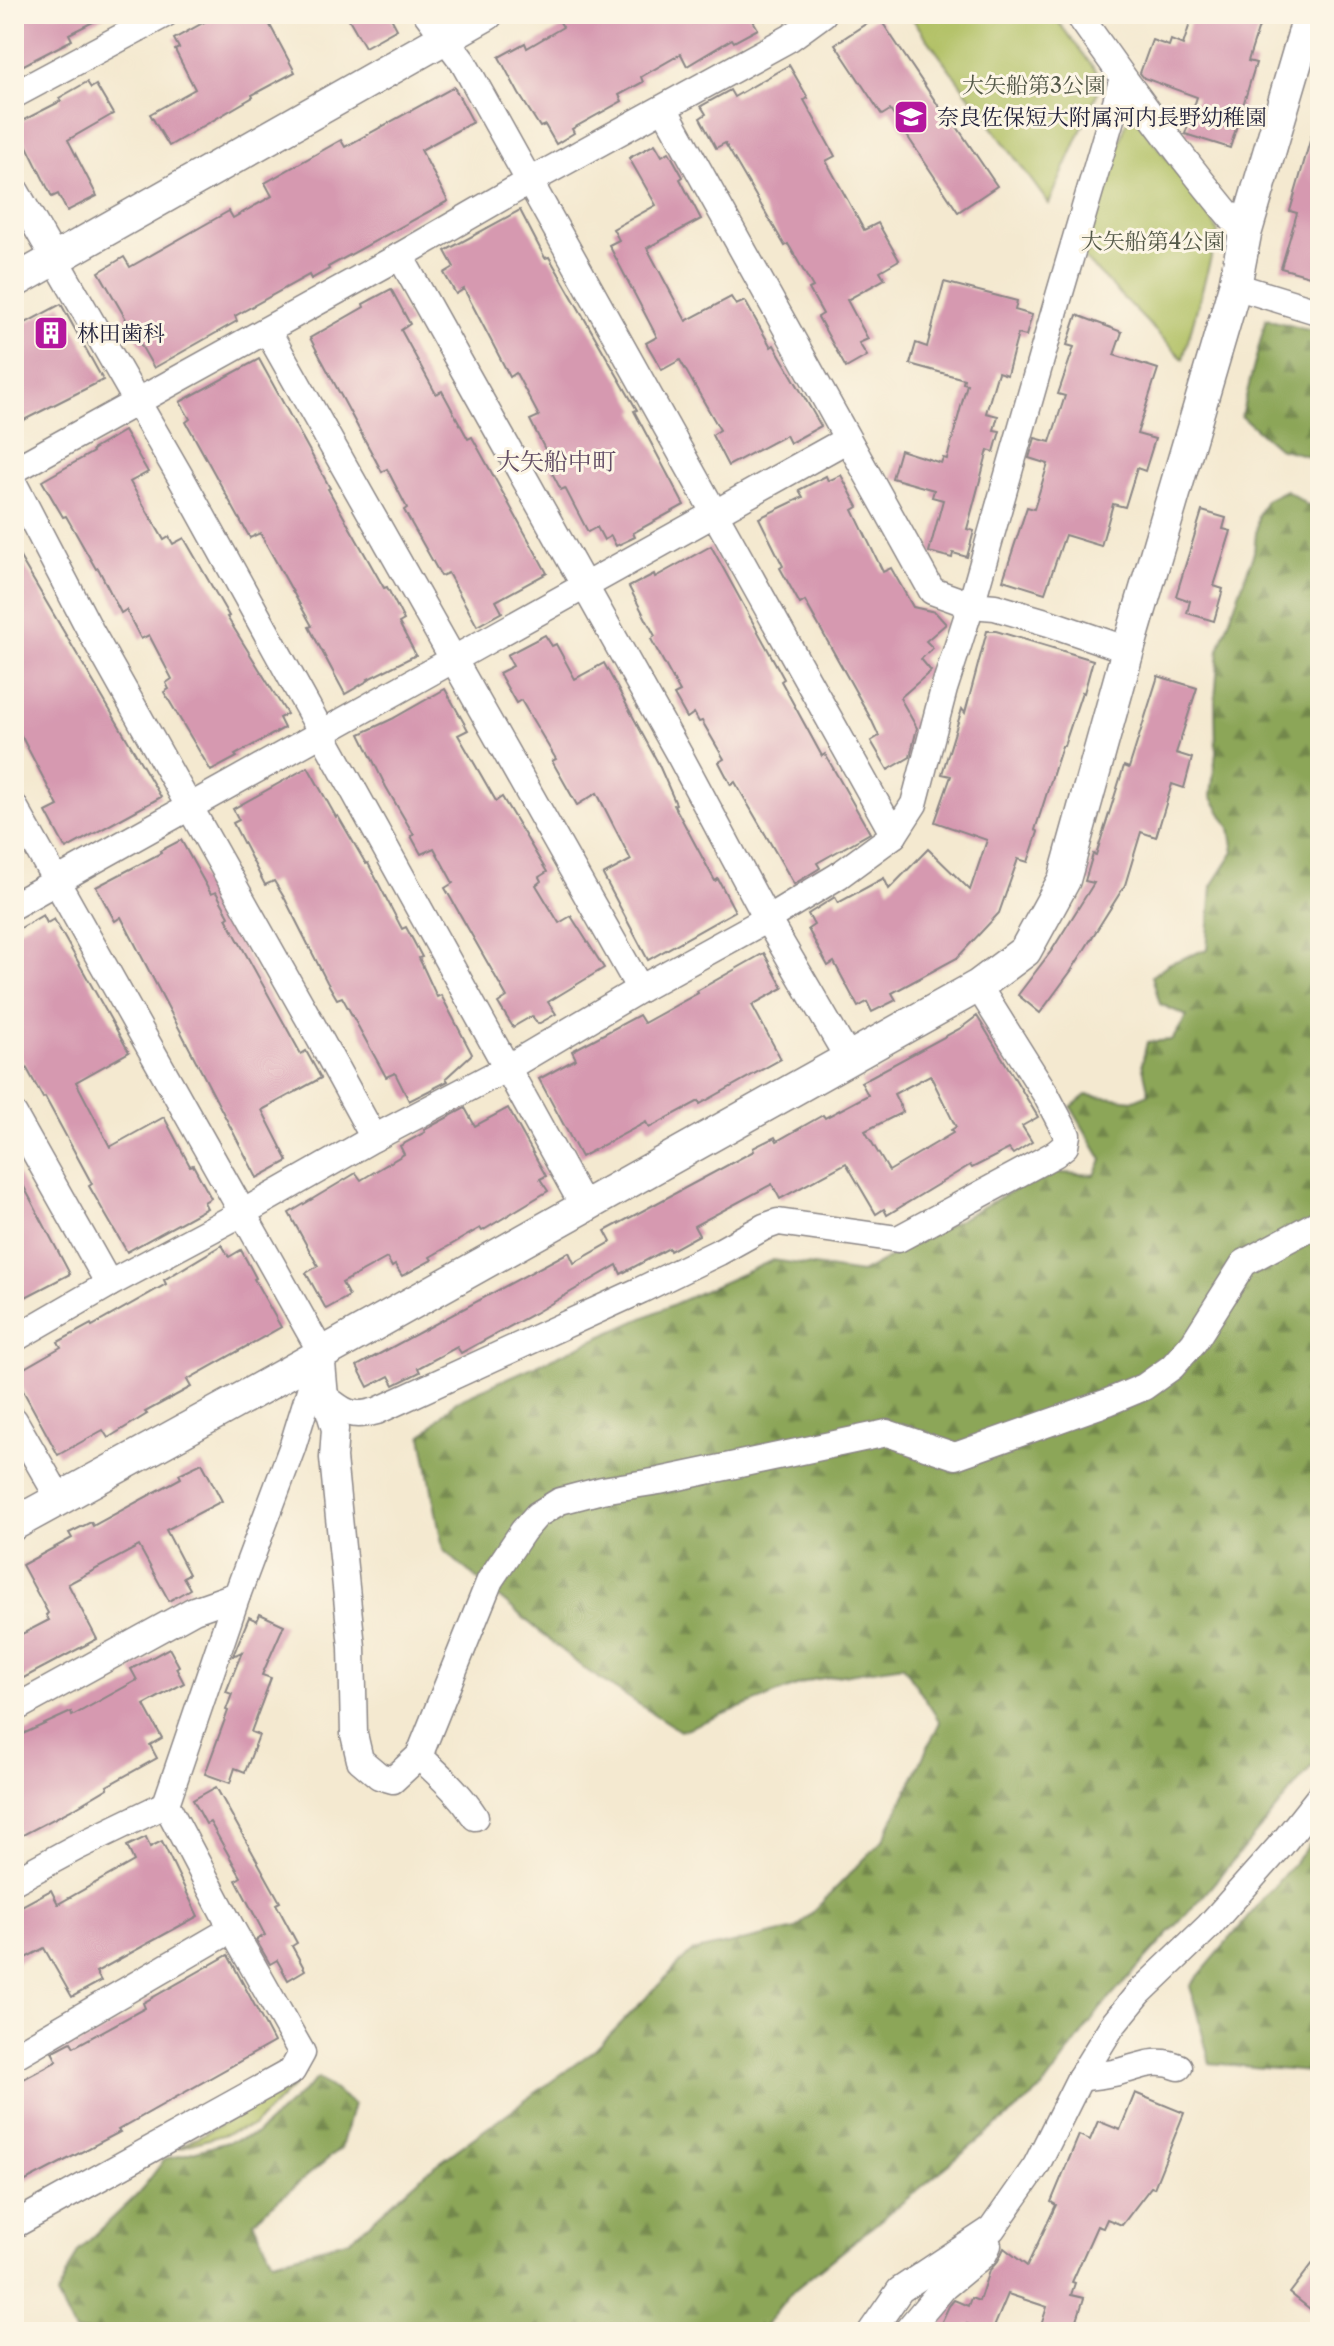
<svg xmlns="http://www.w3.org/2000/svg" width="1334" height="2346" font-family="'Libre Caslon Text','Noto Serif JP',serif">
<defs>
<pattern id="forest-firs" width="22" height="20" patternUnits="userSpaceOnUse" patternTransform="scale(2)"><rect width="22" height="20" fill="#8ca659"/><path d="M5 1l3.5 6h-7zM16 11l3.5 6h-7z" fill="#72874b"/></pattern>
</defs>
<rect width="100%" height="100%" fill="#fcf5e5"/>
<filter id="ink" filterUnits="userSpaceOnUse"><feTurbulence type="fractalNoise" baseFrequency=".0125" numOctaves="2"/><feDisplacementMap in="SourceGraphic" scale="16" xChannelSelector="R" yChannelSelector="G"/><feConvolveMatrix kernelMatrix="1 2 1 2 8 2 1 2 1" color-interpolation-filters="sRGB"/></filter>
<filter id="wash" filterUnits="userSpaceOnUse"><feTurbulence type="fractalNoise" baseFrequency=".006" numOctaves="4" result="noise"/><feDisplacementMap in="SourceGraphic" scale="32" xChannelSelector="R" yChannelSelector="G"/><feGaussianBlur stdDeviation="1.8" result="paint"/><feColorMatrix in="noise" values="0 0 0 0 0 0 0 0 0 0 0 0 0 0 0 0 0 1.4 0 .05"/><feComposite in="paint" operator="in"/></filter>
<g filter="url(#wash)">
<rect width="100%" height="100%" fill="#f4e9d0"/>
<g fill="url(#forest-firs)" stroke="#57644a" stroke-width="2">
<polygon points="1266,319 1320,333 1320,459 1278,448 1241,416"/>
<polygon points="1286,490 1307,505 1320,503 1320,1757 1204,1895 1101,2008 1042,2089 793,2291 760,2332 75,2332 57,2296 78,2251 138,2194 164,2160 256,2134 318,2078 353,2104 341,2148 253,2221 273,2261 350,2240 428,2171 596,2049 691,1952 796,1929 883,1840 940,1722 903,1665 812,1680 680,1731 583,1668 443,1550 422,1436 456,1401 773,1260 861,1273 1047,1172 1095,1175 1102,1160 1071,1107 1086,1095 1134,1100 1149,1094 1142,1063 1147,1042 1172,1040 1187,1016 1160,1004 1152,976 1168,964 1207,949 1212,886 1234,852 1230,828 1211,796 1216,752 1215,700 1219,649 1254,552 1258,515 1266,500"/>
<polygon points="1320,1832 1320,2073 1210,2063 1190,1986"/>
</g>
<g fill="#b0c063" stroke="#69714f" stroke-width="2">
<polygon points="909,14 1052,14 1103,80 1049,204"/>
<polygon points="1130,111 1208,212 1218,232 1183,359 1083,257"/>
<polygon points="295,2085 253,2126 177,2148"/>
</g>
<g id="blocks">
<g fill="#d699b0" fill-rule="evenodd">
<polygon points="14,14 109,14 69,34 72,40 14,70"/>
<polygon points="219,14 264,14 295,72 252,95 253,97 169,146 150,114 195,89 175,50 179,48 174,39"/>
<polygon points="346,14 389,14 397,29 365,47"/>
<polygon points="555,14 749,14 758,29 734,42 732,39 687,66 681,54 641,77 643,82 619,95 622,101 572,129 574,133 556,144 545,125 540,127 519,94 499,57 525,43 527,48 563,27"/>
<polygon points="1193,14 1263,14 1248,61 1256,63 1230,148 1185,134 1197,97 1144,78 1140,73 1152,40 1169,46 1171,40 1183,45"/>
<polygon points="878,16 946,117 949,115 997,186 958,212 890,110 882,115 835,44"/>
<polygon points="789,65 808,98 804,100 835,156 826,161 864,230 878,223 899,260 880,271 885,279 847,300 868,339 859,343 867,356 846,368 818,317 823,314 809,289 813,287 788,244 785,246 725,143 716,148 700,118 706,114 701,106 730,90 734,97"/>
<polygon points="87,82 91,88 96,85 113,114 68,140 97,196 67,211 58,194 52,197 16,124 61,101 59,98"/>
<polygon points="454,87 473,122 421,150 448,201 328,267 329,269 311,279 309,275 235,316 237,321 154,368 99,272 124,257 130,267 229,211 233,218 272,196 265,183 341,140 345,147"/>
<polygon points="1314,127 1320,128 1320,279 1281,268 1297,213 1290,211"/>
<polygon points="655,144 662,156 669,152 683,177 680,179 701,219 647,248 686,321 731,297 736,305 745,301 771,347 774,345 821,426 790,443 786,435 728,466 712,435 720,430 680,360 662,370 646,343 657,337 609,245 619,240 613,229 656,205 629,158"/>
<polygon points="520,210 545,258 549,257 637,410 634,411 684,505 633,533 635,537 616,546 611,536 604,540 597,527 588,532 565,488 561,490 549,467 553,465 530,420 539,416 516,373 510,377 464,289 456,294 444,273 454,267 445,251"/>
<polygon points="944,282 1017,301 1015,310 1032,315 1026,336 1018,334 1007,375 998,372 986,413 998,416 994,430 1000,431 994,452 988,450 967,529 974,531 967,557 953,553 952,558 929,552 943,500 932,497 934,490 892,478 900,450 941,463 943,458 947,459 967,384 963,383 964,379 910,364 916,343 927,347"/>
<polygon points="391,289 410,324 401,330 436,394 442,391 468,439 472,437 547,573 496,601 502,612 477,626 448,573 441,576 404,510 407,508 387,469 382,472 310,338 364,307 363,304"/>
<polygon points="61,304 103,380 14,425 14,329"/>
<polygon points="1077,315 1122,332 1114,355 1158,369 1137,434 1155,439 1145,471 1137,468 1125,507 1113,504 1101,546 1065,535 1045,593 1003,580 1027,507 1034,509 1048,464 1029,458 1035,438 1050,442 1065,396 1058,394 1074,347 1067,345"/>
<polygon points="259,359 330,488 328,489 384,588 387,587 404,620 399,623 416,655 368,679 369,680 345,694 309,627 312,626 260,533 250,538 186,422 190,419 180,402"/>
<polygon points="124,431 148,472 130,482 164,540 169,537 173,544 184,538 229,616 227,617 287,714 279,718 284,728 235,755 237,757 211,771 164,692 169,689 166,683 172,679 149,635 141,639 126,610 121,613 98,568 96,569 66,516 63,517 42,481 93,452 92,450"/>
<polygon points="841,475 858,507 853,510 883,572 891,568 913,607 935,612 946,624 926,641 933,648 921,659 931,671 900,698 917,728 910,757 888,770 871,741 879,736 871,719 805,601 800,604 780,568 783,566 759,518 803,497 799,490 826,476 828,481"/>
<polygon points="1202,511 1226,518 1223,529 1231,531 1214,586 1223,589 1214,621 1187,613 1190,601 1176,596"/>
<polygon points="711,546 784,679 781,681 822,756 825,754 870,833 817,863 820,868 794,884 735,782 731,785 719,762 724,759 702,721 699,722 694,713 687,718 674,695 680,692 651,639 655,636 629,587 654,574 655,577"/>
<polygon points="14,547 161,797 66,849 46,812 58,806 14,722"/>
<polygon points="987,631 996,631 1093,660 1084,693 1082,692 1064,746 1062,746 1035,830 1038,832 1028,862 1018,859 999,913 957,958 892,993 896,1000 872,1012 867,1002 858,1007 834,962 828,966 808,929 814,925 808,914 835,897 838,903 884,878 889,889 928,849 970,890 987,840 935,822 951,776 942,774 962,709 965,713"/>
<polygon points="545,635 552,646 556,644 575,679 604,663 658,763 676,804 674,805 715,881 718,879 735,911 648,960 603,875 631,860 597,793 577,805 552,761 556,759 521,700 516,703 499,673 513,666 507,655"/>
<polygon points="1158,676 1197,688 1176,753 1192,758 1184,788 1172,784 1156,837 1141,832 1125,885 1071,971 1040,1013 1018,995 1052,950 1094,883 1085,881 1093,854 1096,855 1124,766 1129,768"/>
<polygon points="445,689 468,730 458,735 496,801 502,797 547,872 539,877 541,881 536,885 559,923 571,916 604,968 548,1002 556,1014 538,1024 532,1016 513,1027 498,1003 507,997 445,888 453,883 434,848 421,854 411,836 414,835 386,787 360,734 392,719"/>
<polygon points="308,767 336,817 338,816 366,864 368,863 402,929 406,927 422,957 419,958 437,997 441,995 472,1054 446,1078 448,1081 409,1101 395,1073 386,1077 342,997 337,999 327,982 285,899 274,881 265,885 233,823 239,820 233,809"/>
<polygon points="181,840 211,894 216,892 229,916 226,918 301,1054 306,1051 321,1078 262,1110 288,1161 257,1178 121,917 115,921 96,887 161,853 160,851"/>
<polygon points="43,915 47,923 54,919 129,1052 76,1082 110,1147 164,1117 190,1166 193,1165 211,1198 204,1202 207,1208 127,1252 89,1186 92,1184 45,1097 43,1098 14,1045 14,932"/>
<polygon points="764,953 783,988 752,1005 781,1059 700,1104 699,1101 649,1128 646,1122 581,1157 539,1079 576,1059 572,1051 639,1015 644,1023 698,993 697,991"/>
<path d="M 977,1016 L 1038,1117 L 1022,1126 L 1032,1142 L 1013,1154 L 1009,1149 L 972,1168 L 970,1165 L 887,1215 L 884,1209 L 876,1214 L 846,1163 L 780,1199 L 772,1184 L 694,1226 L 699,1235 L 670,1251 L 669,1248 L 621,1274 L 617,1265 L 535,1313 L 461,1353 L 457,1347 L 418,1368 L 420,1372 L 394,1385 L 389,1376 L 368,1387 L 357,1366 L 569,1252 L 574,1263 L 611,1242 L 605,1231 L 754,1151 L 753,1148 L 775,1137 L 777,1141 L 823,1115 L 825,1118 L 868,1095 L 861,1082 L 961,1028 ZM 930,1075 L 956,1127 L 951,1130 L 953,1133 L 889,1171 L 865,1131 L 903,1112 L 894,1094 Z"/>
<polygon points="465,1108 475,1126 508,1108 546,1176 540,1179 548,1191 482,1231 480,1228 430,1257 432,1260 402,1276 395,1265 392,1267 387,1258 342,1283 349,1296 326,1309 306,1273 318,1266 289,1213 356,1173 361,1180 404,1154 400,1146 425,1132 424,1130"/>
<polygon points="14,1168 70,1274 14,1303"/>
<polygon points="222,1245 229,1257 241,1250 256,1278 254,1279 281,1327 187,1380 191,1387 145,1412 147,1414 108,1438 103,1430 58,1455 14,1374 61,1347 58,1342 91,1324 92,1326 166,1284 164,1280"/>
<polygon points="202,1463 222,1501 166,1530 189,1574 183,1577 190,1589 169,1601 139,1546 68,1584 97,1639 14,1683 14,1638 49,1620 46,1615 48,1613 22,1565 72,1538 69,1533 91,1522 93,1526 181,1478 179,1474"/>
<polygon points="260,1614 284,1625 262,1675 271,1678 251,1732 259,1735 245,1772 235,1768 230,1783 205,1774 228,1711 226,1710 232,1694 226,1692 242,1652 233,1656 237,1646 249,1617 257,1621"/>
<polygon points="169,1648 179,1666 176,1668 184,1683 144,1705 162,1738 150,1745 157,1758 107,1786 108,1788 73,1809 21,1836 14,1823 14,1738 71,1712 72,1716 137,1680 131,1669"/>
<polygon points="216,1787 280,1902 276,1904 297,1943 292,1946 305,1970 288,1980 277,1960 270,1964 256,1940 265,1935 236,1880 241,1877 210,1822 206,1824 193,1800"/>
<polygon points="146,1837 150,1847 162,1841 198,1916 96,1972 101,1981 72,1997 44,1948 14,1964 14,1910 51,1890 58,1904 134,1861 127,1846"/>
<polygon points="228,1955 274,2042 118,2130 120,2132 14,2187 14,2084 57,2061 52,2052 71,2042 74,2047 145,2008 143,2003"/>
<polygon points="1135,2093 1184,2113 1154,2188 1151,2187 1122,2225 1107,2219 1103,2228 1097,2226 1072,2282 1075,2283 1071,2295 1084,2298 1073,2332 1039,2332 1047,2307 1008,2294 992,2332 985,2332 967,2324 963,2332 937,2332 949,2306 954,2300 968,2306 971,2298 979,2301 989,2271 998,2261 1004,2248 1027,2266 1056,2205 1051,2202 1079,2135 1090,2140 1098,2121 1120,2130"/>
<polygon points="1320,2254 1320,2317 1290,2293"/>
</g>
</g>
</g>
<g filter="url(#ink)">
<use href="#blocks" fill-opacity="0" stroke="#8b8686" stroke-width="2"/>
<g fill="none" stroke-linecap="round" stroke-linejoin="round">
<g stroke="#8b8686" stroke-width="29">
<g id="minor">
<polyline points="427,14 463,62 894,835"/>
<path d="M 1078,14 C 1131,89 1185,164 1245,234"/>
<polyline points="14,95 165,14"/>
<polyline points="664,108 932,591 971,605 995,607 1049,623 1128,650"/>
<polyline points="14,188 181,478 584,1207"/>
<polyline points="400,256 680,756 767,919 848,1058"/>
<polyline points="1235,286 1320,312"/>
<polyline points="267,330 640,989"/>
<polyline points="14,470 400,256 530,181 790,38 823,14"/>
<polyline points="14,484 90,630 310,1021 374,1138"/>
<polyline points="14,806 321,1352 325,1397 335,1429 333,1458 352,1647 354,1734 360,1760 379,1776 393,1780 419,1756 490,1580 523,1531 537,1515 560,1501 602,1490 659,1481 887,1433 955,1456 1108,1402 1144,1387 1172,1367 1194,1342 1244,1263 1320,1222"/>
<polyline points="14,905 846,440"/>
<polyline points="14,1115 109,1284"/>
<polyline points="14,1339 109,1284 244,1212 374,1138 507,1068 640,989 767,919 838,876 894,835 914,804 944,689 971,605 1059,296 1123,78"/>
<path d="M 325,1397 C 345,1413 351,1418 377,1411 L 641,1290 L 719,1252 L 764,1227 L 778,1222 L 898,1239 L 1055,1154 L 1065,1146 L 1067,1135 L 1045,1093 L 978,986"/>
<polyline points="14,1420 59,1498"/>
<polyline points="14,1709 194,1610 237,1595"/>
<path d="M 419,1756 C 440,1776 459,1792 475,1817"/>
<polyline points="14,1881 75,1848 166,1804 237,1595 292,1448 318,1364"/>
<polyline points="14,2056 232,1929"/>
<path d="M 1080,2078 C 1092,2076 1105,2075 1118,2072 C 1140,2067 1155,2057 1179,2067"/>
<polyline points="14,2225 292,2071 302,2053 232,1929 166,1804"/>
<polyline points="871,2332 900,2290 992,2229 1036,2166 1080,2078 1112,2026 1139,1993 1209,1926 1282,1844 1320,1796"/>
<polyline points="906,2332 944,2287 984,2254 988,2245"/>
</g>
</g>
<g stroke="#8b8686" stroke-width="35">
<g id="tertiary">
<polyline points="14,282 487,14"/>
<polyline points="14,1524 234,1403 978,986 1025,951 1064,880 1128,650 1235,286 1245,234 1310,14"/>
</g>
</g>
<use href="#minor" stroke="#fff" stroke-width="26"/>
<use href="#tertiary" stroke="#fff" stroke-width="32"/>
</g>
</g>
<defs>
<g id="school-square" transform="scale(1.8)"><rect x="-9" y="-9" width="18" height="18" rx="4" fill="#b5179e" stroke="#fcf5e5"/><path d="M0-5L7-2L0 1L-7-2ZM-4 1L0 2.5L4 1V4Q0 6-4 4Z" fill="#fff"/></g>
<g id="building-square" transform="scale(1.8)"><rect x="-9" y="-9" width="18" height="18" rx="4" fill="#b5179e" stroke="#fcf5e5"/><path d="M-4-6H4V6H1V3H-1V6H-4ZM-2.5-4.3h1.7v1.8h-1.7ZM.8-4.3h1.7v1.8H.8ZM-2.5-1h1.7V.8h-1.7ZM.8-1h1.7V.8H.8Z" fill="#fff"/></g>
</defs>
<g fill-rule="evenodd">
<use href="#school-square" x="911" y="117"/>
<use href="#building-square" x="51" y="333"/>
</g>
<g text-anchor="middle" stroke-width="6" stroke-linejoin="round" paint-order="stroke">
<g font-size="22" fill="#545949" stroke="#fcf5e5">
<text x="1034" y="93">大矢船第3公園</text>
<text x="1153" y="249">大矢船第4公園</text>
</g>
<g font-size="22" fill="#22223b" stroke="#fcf5e5" text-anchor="start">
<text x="937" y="125">奈良佐保短大附属河内長野幼稚園</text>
<text x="77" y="341">林田歯科</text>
</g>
<g font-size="24" fill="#614c64" stroke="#fcf5e5">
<text x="556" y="470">大矢船中町</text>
</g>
</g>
<rect width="1334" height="2346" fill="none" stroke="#fcf5e5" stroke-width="48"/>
</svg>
